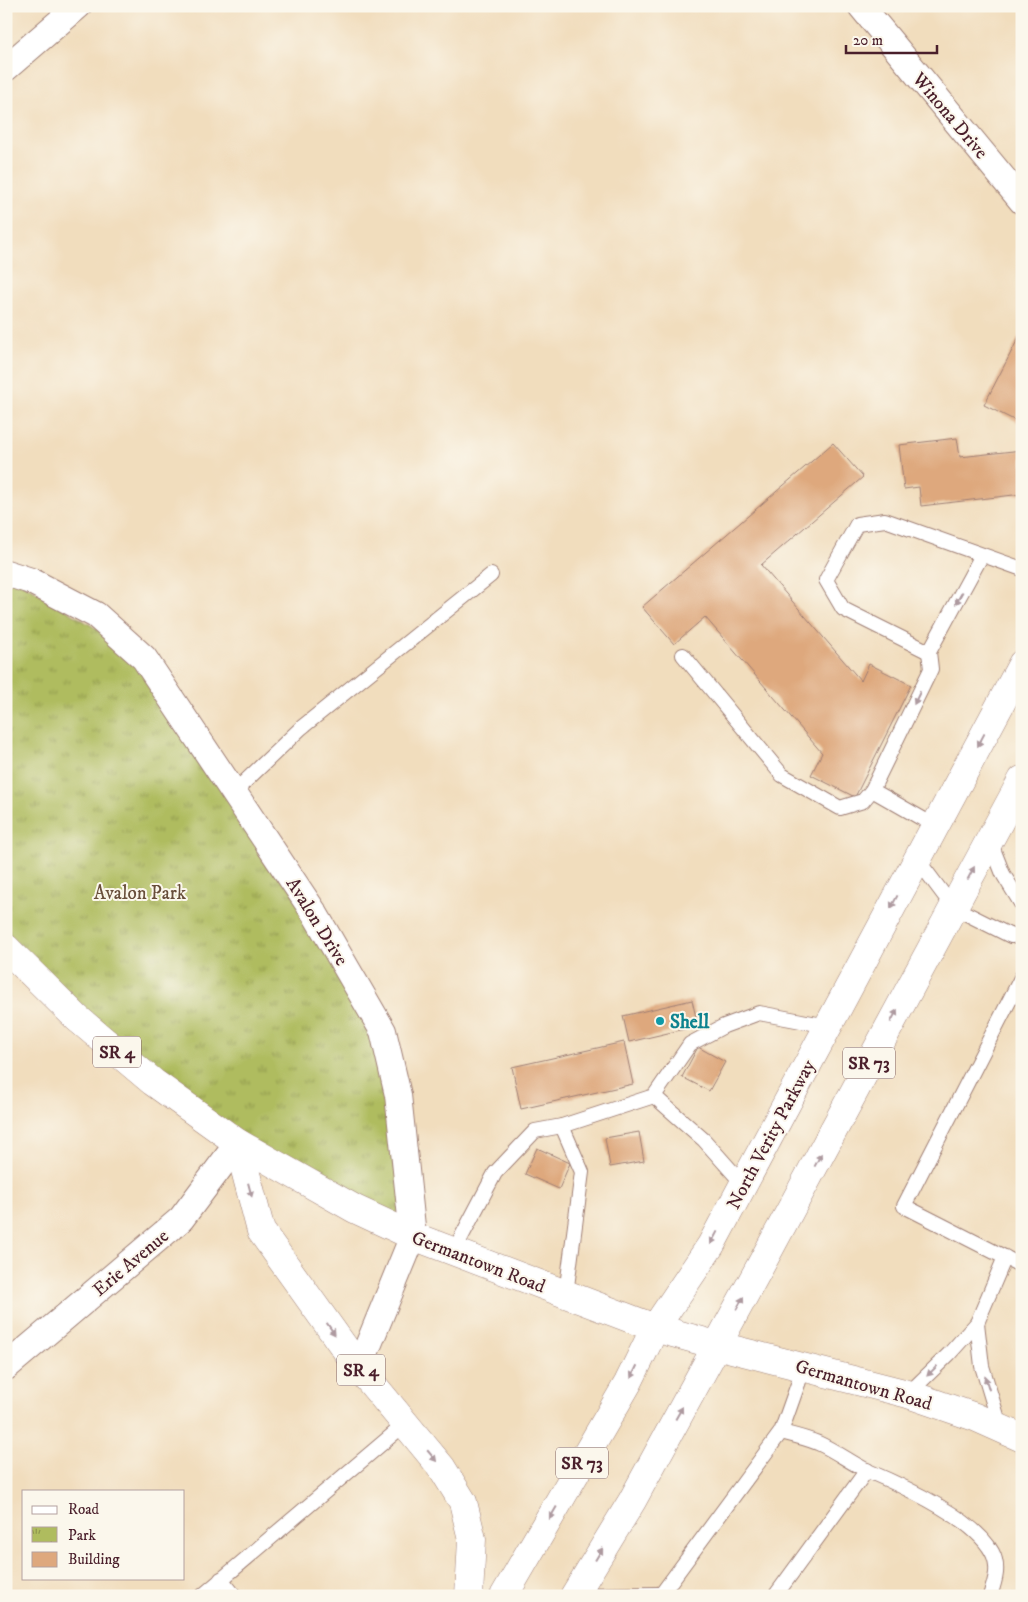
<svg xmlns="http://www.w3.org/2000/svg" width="1028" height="1602" font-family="'IM FELL DW Pica',serif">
<defs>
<pattern id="park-tufts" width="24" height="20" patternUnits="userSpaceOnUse" patternTransform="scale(1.25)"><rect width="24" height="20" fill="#afbc5e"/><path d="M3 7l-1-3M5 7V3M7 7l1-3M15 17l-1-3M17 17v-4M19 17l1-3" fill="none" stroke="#90984e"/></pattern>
</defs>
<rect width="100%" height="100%" fill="#fbf7ec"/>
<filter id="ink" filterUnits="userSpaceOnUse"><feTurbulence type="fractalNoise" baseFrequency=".02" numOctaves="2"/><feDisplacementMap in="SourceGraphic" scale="10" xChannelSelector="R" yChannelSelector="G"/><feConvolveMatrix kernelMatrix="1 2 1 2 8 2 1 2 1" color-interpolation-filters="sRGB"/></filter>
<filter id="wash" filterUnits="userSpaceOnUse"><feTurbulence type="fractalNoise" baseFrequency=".0096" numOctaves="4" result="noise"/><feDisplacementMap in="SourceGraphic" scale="20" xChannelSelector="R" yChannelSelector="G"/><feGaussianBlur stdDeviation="1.12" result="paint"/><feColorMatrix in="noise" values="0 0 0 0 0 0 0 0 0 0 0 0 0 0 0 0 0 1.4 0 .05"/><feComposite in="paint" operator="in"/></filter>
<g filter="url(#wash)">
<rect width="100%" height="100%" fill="#f1ddbd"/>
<polygon fill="url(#park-tufts)" stroke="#7c6e44" points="6,573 144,658 383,1031 413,1236 238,1143 6,948"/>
<g id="blocks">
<g fill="#dea87d">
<polygon points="1022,331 1022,424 984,405"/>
<polygon points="957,438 960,457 1022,450 1022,494 921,506 919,487 904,489 899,445"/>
<polygon points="833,443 863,477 761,565 861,681 869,664 911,685 855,797 811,775 822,753 705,617 674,644 642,607"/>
<polygon points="692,1000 698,1026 629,1042 623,1016"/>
<polygon points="624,1042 633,1084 521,1109 512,1067"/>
<polygon points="698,1047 725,1062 709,1091 682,1077"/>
<polygon points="639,1132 644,1161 610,1167 605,1138"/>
<polygon points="537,1148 570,1163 559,1189 525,1174"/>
</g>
</g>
</g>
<g filter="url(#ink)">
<use href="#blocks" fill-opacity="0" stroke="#9e7e74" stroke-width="1"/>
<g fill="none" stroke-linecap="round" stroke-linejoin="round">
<g stroke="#9e7e74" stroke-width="16">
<g id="lane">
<polyline points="929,652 843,609 826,580 857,524 885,520 1022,569"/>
<polyline points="683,655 782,775 840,808 863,801 872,790 931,669 929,652 982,555"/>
<polyline points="872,790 935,826"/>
<polyline points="234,792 301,728 491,575"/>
<polyline points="990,841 1003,874 1022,905"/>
<polyline points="917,859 953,907 1011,936 1022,935"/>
<polyline points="1022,976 904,1206 1022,1266"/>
<polyline points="654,1096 704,1140 743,1184"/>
<polyline points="562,1126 582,1172 566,1294"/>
<polyline points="454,1251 495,1173 535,1131 562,1126 654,1096 690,1044 724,1026 759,1013 828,1026"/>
<polyline points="977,1323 982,1366 1001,1429"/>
<polyline points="908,1394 949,1354 977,1323 1005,1257"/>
<path d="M 781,1432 C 793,1435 806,1438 818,1443 C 836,1451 851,1463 868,1471 C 903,1486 974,1518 992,1552 C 1000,1567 995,1581 990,1596"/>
<polyline points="221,1579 235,1596"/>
<polyline points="574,1595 661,1594 664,1596"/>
<polyline points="202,1596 405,1424"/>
<polyline points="660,1596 781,1432 804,1367"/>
<polyline points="775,1596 867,1470"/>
</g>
</g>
<g stroke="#9e7e74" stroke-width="28">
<g id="street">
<polyline points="861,6 1022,201"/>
<polyline points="6,68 78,6"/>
<polyline points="6,573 31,581 96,615 144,658 315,914 383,1031 398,1095 413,1236 359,1368"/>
<polyline points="6,1367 181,1219 238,1143"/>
</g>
</g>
<g stroke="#9e7e74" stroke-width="29">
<polyline id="secondary" points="716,1345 908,1394 975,1417 1022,1438"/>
</g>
<g stroke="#9e7e74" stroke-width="29">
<g id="primary">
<polyline points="6,948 77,1018 153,1082 238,1143 355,1209 413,1236 655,1328 716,1345"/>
<polyline points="238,1143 261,1231 359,1368 442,1468 463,1502 472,1539 469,1596"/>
<polyline points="504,1596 628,1383 655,1328 711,1245 1022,664"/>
<polyline points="574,1596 632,1501 763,1261 1022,780"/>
</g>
</g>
<use href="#lane" stroke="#fff" stroke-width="14"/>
<use href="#street" stroke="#fff" stroke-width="26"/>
<use href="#secondary" stroke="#fff" stroke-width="28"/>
<use href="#primary" stroke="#fff" stroke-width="28"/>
</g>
<defs><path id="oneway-solid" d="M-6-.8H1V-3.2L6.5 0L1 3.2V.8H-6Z" transform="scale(1.25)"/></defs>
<g fill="#ae9aa0">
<use href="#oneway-solid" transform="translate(959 598) rotate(119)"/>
<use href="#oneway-solid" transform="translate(917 698) rotate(116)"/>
<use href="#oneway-solid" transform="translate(981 740) rotate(118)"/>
<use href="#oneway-solid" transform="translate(971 873) rotate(-62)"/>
<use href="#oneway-solid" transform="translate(894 902) rotate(118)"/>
<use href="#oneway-solid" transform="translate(894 1016) rotate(-62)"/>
<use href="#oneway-solid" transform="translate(818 1160) rotate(-62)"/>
<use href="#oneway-solid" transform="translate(250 1190) rotate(75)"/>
<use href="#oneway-solid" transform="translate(714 1238) rotate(118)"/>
<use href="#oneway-solid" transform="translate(740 1303) rotate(-61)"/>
<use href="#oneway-solid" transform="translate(331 1329) rotate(55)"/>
<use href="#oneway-solid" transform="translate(932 1371) rotate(136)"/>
<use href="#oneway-solid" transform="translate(634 1372) rotate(116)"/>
<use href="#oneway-solid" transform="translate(987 1383) rotate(-107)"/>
<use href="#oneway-solid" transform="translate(679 1413) rotate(-61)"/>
<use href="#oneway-solid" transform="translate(432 1456) rotate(50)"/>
<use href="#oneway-solid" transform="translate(553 1513) rotate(120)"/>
<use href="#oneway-solid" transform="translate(599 1554) rotate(-59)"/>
</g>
</g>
<circle fill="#0f9aa8" stroke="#fbf7ec" stroke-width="2" cx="660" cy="1021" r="5"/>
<g text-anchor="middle" stroke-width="4" stroke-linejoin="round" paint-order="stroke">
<g fill="#fbf7ec" stroke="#7f6065" stroke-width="1">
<rect x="93" y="1036.5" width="48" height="31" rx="4"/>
<rect x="843" y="1047.5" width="52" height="31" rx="4"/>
<rect x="337" y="1354.5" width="48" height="31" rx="4"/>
<rect x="556" y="1447.5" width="52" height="31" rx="4"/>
</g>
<g font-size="18" font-weight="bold" fill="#4a1f2b">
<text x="117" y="1058">SR 4</text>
<text x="869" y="1069">SR 73</text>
<text x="361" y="1376">SR 4</text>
<text x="582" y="1469">SR 73</text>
</g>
<g font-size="19" fill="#4a1f2b" stroke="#fbf7ec">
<text transform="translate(951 115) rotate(50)" y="7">Winona Drive</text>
<text transform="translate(318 921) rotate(58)" y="7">Avalon Drive</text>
<text transform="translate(770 1134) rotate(-62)" y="7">North Verity Parkway</text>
<text transform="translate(479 1261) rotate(21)" y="7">Germantown Road</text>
<text transform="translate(130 1262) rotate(-40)" y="7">Erie Avenue</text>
<text transform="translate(864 1384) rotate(16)" y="7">Germantown Road</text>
</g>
<g font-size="19" fill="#684e3a" stroke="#fbf7ec">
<text x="140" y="899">Avalon Park</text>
</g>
<g font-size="19" font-weight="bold" fill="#0d838f" stroke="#fbf7ec" text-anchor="start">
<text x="670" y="1028">Shell</text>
</g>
</g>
<rect width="1028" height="1602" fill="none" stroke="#fbf7ec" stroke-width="25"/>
<rect x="22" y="1490" width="162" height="90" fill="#fbf7ec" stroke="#b4a19f"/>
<rect x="32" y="1506" width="25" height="8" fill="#ffffff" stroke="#b4a19f"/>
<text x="68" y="1514" font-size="15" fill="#4a1f2b">Road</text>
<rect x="32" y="1527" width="25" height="15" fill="url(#park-tufts)" stroke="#b4a19f"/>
<text x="68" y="1540" font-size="15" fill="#4a1f2b">Park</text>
<rect x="32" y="1552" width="25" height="15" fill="#dea87d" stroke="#b4a19f"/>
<text x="68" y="1564" font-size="15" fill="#4a1f2b">Building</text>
<path d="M846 45v8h91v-8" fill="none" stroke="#4a1f2b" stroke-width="2.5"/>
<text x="853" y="45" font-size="15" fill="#4a1f2b" stroke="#fbf7ec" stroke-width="4" paint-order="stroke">20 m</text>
</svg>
